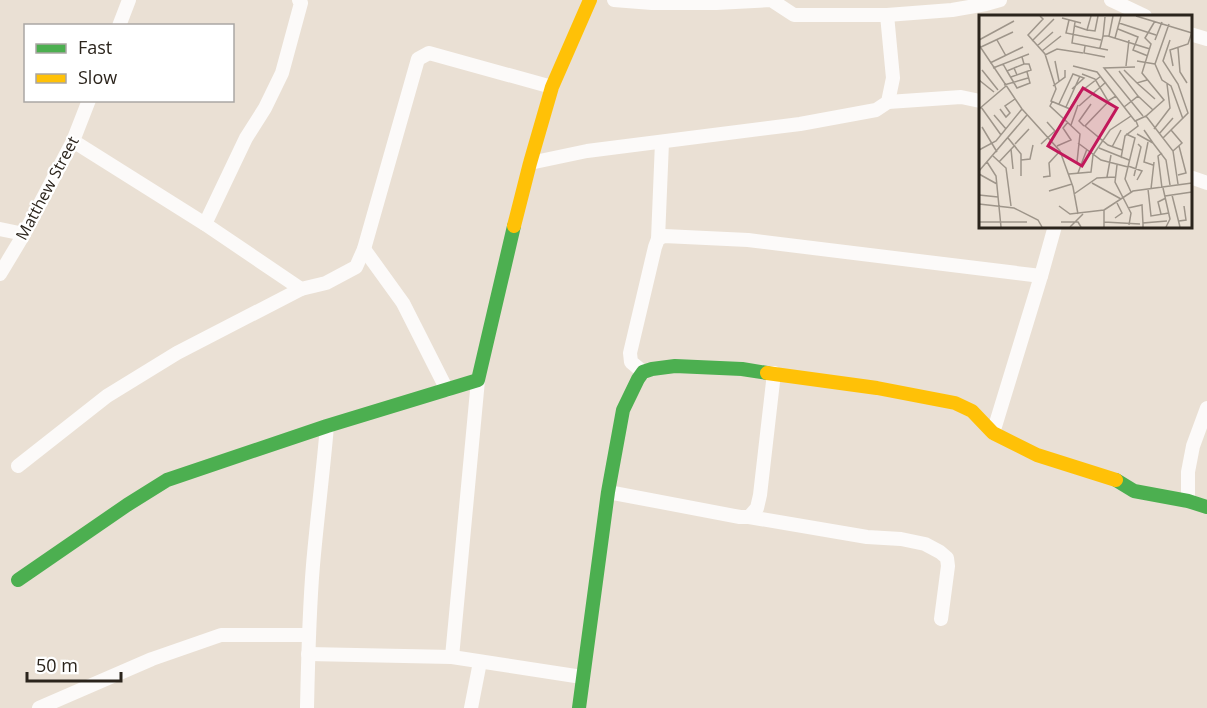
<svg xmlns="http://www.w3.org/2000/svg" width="1207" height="708" font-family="'Open Sans',sans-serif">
<rect width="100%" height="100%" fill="#eae0d4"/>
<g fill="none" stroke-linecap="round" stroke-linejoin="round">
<g stroke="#fcfaf9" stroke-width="14">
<polyline points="614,0 652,3 716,3 771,0 794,15 887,15 952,10 986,4 1000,0"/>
<polyline points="1111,0 1145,16"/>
<polyline points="119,26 129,0"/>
<polyline points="1190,34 1207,39"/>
<polyline points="888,102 961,97 980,101"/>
<polyline points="73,141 205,224 301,289 326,283 356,267 364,249 418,59 429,53 552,87"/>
<polyline points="530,163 587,151 800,124 876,110 888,102 893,78 887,15"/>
<polyline points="1190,177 1207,183"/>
<polyline points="205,224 246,138 265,108 282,73 301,3 299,0"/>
<polyline points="0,229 24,234"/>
<polyline points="658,239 662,142"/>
<polyline points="364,249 403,303 447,390"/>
<polyline points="0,274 24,234 73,141 89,100"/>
<polyline points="643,372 631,362 630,353 655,247 658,239 664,236 748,240 1041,276"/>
<polyline points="993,433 1041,276 1055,226"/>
<polyline points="18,466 107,396 177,353 301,289"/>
<polyline points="608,492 740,517 749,517 757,508 760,495 774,373"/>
<polyline points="1188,501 1188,472 1193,446 1207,408"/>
<polyline points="749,517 867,537 901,539 925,544 940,552 947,558 948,566 941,619"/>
<polyline points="308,654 452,657 582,677"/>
<polyline points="452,657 478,380"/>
<polyline points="39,708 152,659 221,635 309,635"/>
<path d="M 307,708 C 308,660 309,612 313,565 C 317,519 323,473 327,426"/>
<polyline points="471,708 480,662"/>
</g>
<g stroke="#4caf50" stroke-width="14">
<polyline points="1116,480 1134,491 1188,501 1207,507"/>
<polyline points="18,580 127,505 167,480 327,426 478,380 514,226"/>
<polyline points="579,708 608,492 623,410 638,379 643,372 652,369 675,366 742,369 767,373"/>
</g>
<g stroke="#ffc107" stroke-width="14">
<polyline points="514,226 530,163 552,87 590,0"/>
<polyline points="767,373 877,388 955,403 972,411 993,433 1037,455 1116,480"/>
</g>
</g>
<g text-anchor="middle" stroke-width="4.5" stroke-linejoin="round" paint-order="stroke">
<g font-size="16" fill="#2b241c" stroke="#fff">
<text transform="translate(47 188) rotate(-62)" y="6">Matthew Street</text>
</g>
</g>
<g transform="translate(979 15)">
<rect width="213" height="213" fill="#eae0d4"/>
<path fill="none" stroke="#9e958a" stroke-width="1.5" d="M 61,1 L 64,4 L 49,20 L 66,39 L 77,74 L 72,86 L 91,94M 157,1 L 213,18M 83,3 L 102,8M 90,5 L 87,18 L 122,25M 96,7 L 93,28 L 129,35M 140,8 L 177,20M 190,9 L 176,49 L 183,65 L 192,71 L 204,104M 96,11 L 108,15 L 112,1M 139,14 L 159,22 L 154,35 L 169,41M 108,15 L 116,16 L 119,1M 124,21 L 126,2M 129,21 L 171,34M 136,23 L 142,1M 0,25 L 35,6M 18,25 L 27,41M 176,25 L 183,7M 53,26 L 75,4M 0,30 L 43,94 L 81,136 L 94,172 L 99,199M 58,31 L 74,17M 106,31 L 105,38 L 126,42M 2,32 L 34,17M 121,33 L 124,21 L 130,21 L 134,1M 199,33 L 201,57 L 208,68M 63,36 L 82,21M 66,40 L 78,34 L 104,38M 76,46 L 80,66M 158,46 L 176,49M 11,48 L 44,32M 24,49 L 28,56 L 35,53 L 38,60M 94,51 L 118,57 L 156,106 L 167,101 L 185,85 L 163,58 L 172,29 L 166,23 L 176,6M 147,51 L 150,25M 194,51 L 191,35 L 209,29 L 213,17M 156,52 L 125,53 L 164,101M 14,53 L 50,39M 35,53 L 45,49 L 43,42M 3,55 L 19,75M 145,55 L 158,68 L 168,65M 28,56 L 38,73 L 51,68 L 48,57M 140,56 L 159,81 L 145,92M 103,59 L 116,64 L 129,86 L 137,81M 32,62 L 52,55 L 50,49 L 45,49M 0,65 L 15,77M 158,68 L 176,84M 25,70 L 49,63M 74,71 L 86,62 L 86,55M 159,81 L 174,95M 130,86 L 106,111 L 129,130 L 143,135M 73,87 L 71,91 L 101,119 L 98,147M 80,89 L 94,59 L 105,63 L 93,74M 100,91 L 127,67M 2,92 L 22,120M 87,92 L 101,61M 0,94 L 27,71M 21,94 L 27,102 L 31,98 L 26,91 L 36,84M 15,100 L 27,114M 167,101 L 194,136 L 199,169M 86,103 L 100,78 L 122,61M 92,110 L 99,90M 105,111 L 100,106 L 112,89M 3,112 L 18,137M 175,114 L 191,93 L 188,69M 192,115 L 203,128 L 194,136M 147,119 L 156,123 L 146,164 L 152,177M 158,119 L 174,128 L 165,115M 180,119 L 194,103M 29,123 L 42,139 L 42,161M 184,123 L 209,98 L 199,69 L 184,46 L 191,25M 169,127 L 165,147 L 174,150M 99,128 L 122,145 L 149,152M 174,128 L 187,145 L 191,170M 36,129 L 50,114M 62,129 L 76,116 L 68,107M 78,131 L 92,125 L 84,113 L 89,107M 133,132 L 142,115M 120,133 L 150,145M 32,134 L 34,154M 0,135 L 17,126 L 43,94M 183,138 L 179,141 L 183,173M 14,141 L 27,153 L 32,191M 142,143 L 146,121 L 159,111 L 157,106M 42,145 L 51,144 L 54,130M 8,147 L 17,161 L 22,212M 20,147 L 36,130M 138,150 L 136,167 L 152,198 L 150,210M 149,151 L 163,156 L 158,165M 0,156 L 48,100M 99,158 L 108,134M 0,159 L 18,169M 90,159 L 112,157 L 114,140 L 131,115 L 152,101M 199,160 L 207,158 L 200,131M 155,161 L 162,132 L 159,129M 64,162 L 71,161 L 70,148 L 81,136M 128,162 L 132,140M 113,168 L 142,184M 184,173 L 191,204 L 187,212M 169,174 L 172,201 L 190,198M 172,174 L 175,147M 70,176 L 93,169M 95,179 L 118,163 L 136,162M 0,180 L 19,182M 193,180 L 201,212M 186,181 L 213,177M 0,189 L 35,193 L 59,205 L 63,212M 80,191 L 91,199 L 125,195M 149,193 L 163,190 L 164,209M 182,199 L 179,187 L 187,183M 136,203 L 143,198 L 138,188M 200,206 L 207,205 L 205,191M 0,207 L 48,207M 82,207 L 99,207 L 102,212M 125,207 L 161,209M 91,212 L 104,199M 125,212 L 125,195 L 154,176 L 213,168M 164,212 L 164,208 L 188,206"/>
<path fill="#c2185b" fill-opacity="0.15" stroke="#c2185b" stroke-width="3" d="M 104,73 L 138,93 L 103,151 L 69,131 Z"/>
<rect width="213" height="213" fill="none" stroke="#2b241c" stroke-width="3"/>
</g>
<rect x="24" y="24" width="210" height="78" fill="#ffffff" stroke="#aaa7a4" stroke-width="1.5"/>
<rect x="36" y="44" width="30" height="9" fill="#4caf50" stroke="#aaa7a4" stroke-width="1.5"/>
<text x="78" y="54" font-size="18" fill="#2b241c">Fast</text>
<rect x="36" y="74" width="30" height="9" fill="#ffc107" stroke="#aaa7a4" stroke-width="1.5"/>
<text x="78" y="84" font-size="18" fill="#2b241c">Slow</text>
<path d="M27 672v9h94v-9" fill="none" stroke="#2b241c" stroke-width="3"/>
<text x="36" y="672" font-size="18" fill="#2b241c" stroke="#ffffff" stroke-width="4.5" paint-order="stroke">50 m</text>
</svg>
